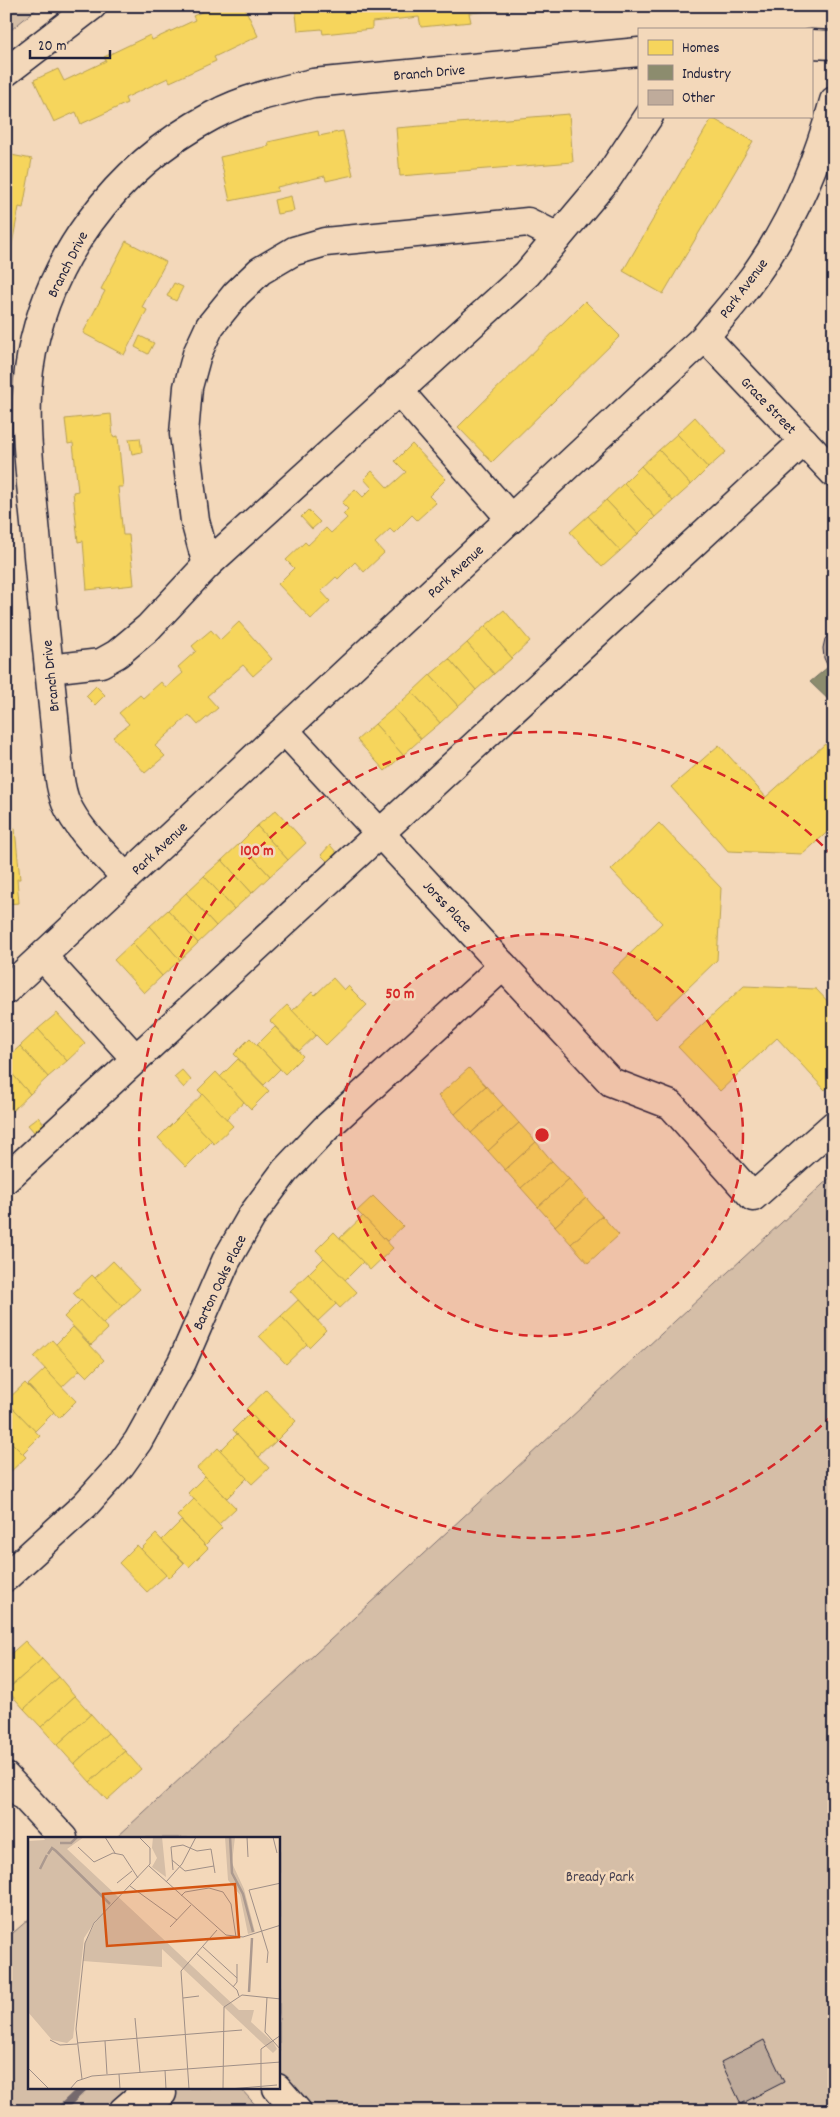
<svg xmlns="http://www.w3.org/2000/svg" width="840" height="2117" font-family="Dekko,sans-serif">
<rect width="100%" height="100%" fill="#f3d8ba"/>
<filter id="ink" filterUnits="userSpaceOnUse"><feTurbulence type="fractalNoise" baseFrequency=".02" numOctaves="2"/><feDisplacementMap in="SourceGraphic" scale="10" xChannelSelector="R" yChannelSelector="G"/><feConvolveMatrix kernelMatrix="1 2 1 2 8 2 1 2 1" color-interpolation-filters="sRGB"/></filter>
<g filter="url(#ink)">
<g fill="#d5bea7" stroke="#7c7071">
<polygon points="6,6 40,6 6,34"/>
<polygon points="834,1174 834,2111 298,2111 279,2088 279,1838 116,1838"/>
<polygon points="29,1919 29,2088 240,2088 261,2111 6,2111 6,1939"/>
</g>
<g fill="#f6d55c" stroke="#b69f52">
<polygon points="214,6 244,6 258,36 214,57 216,61 170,82 168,78 125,98 127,103 81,124 76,112 54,122 34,80 58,69 64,81 106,61 104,57 150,35 152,40 195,20 193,16"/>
<polygon points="295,6 521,6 521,8 469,13 471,22 421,27 419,17 372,22 372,29 323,34 322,29 298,31"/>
<polygon points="566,6 675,6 566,11"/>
<polygon points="569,114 573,162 400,176 396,128"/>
<polygon points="712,118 753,141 663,294 623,271"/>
<polygon points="318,131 319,136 343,131 353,175 326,181 325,176 277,187 278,191 230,201 220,157 269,146 268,142"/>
<polygon points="6,154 32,159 23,208 19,207 10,255 6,254"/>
<polygon points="291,196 294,211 277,214 274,200"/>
<polygon points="126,241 166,262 142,307 147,310 124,355 83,333 105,291 101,289"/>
<polygon points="174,283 183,287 176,301 167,296"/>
<polygon points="585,301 620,336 492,462 458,427"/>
<polygon points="140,336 154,343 148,354 135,347"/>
<polygon points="111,414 113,437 118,436 123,487 118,487 123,535 129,535 134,585 87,590 83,541 78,542 73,492 78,491 73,443 68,444 65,419"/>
<polygon points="695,417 726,452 708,468 677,434"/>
<polygon points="677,434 708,468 691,485 659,450"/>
<polygon points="140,438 142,452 132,454 129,439"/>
<polygon points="412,444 446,479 429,496 436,503 417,520 412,515 394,533 390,529 375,543 384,553 364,572 355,562 338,579 336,577 321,591 330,601 311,619 278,584 294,568 286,560 305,542 308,545 326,528 331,533 347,518 343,514 348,509 342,503 355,489 363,497 372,488 364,479 372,471 388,488 406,472 395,461"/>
<polygon points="659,450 691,485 673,501 641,466"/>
<polygon points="641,466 673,501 655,517 624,483"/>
<polygon points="624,483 655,517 638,534 606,500"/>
<polygon points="606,500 638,534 620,551 588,516"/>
<polygon points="308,510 320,522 312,529 301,517"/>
<polygon points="588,516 620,551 602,567 570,532"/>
<polygon points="504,610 530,641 512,658 485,626"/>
<polygon points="239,622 272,659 253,676 243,665 207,696 218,708 198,725 189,715 155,746 165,756 145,773 113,737 129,724 119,713 140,695 143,698 161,682 166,688 183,673 178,667 196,651 192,646 211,630 220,640"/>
<polygon points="485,626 512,658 494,674 467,643"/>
<polygon points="467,643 494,674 476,690 449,659"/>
<polygon points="449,659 476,690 458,706 430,675"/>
<polygon points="430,675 458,706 440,723 412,692"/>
<polygon points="96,686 105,695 95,705 86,696"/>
<polygon points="412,692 440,723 421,739 394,708"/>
<polygon points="394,708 421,739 403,755 375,724"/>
<polygon points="375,724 403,755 385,771 357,740"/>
<polygon points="6,735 10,780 6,781"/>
<polygon points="825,744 834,754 834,826 803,854 728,851 671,787 719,745 766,797"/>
<polygon points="6,784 11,829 15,829 20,879 17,879 19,903 6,904"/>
<polygon points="276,810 306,843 288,860 257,826"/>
<polygon points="659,823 721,888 717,960 656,1019 611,972 662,923 611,870"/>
<polygon points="257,826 288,860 270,876 240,843"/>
<polygon points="240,843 270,876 252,893 222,860"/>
<polygon points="330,845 337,853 328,862 321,855"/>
<polygon points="222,860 252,893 234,909 204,876"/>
<polygon points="204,876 234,909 216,926 186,893"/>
<polygon points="186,893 216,926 198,943 168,910"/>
<polygon points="168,910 198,943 180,960 150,926"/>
<polygon points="150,926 180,960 162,976 132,943"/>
<polygon points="132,943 162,976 144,993 114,960"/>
<polygon points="333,978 344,990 348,986 367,1005 326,1045 292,1011 312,992 315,995"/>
<polygon points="744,986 816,989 834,1008 834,1082 825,1090 777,1038 720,1091 678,1047"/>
<polygon points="287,1005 316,1035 299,1051 270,1021"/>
<polygon points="57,1013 85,1044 67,1061 38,1029"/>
<polygon points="275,1027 303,1056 285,1074 257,1045"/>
<polygon points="38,1029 67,1061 48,1077 20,1046"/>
<polygon points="250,1038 280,1069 264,1085 234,1054"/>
<polygon points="20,1046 48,1077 30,1094 6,1067 6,1059"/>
<polygon points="238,1059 269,1091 251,1109 220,1077"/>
<polygon points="6,1067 30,1094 12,1111 6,1104"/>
<polygon points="469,1068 486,1086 455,1114 438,1096"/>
<polygon points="182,1070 191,1080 184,1088 174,1077"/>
<polygon points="216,1072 244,1102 226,1119 198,1090"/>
<polygon points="486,1086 503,1105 471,1133 455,1114"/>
<polygon points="203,1094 233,1126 214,1144 184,1112"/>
<polygon points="503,1105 519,1123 488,1151 471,1133"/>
<polygon points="184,1112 212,1141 186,1167 158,1138"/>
<polygon points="38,1117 45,1125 35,1133 28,1125"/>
<polygon points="519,1123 536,1142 505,1170 488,1151"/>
<polygon points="536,1142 552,1161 521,1188 505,1170"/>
<polygon points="552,1161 569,1179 538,1207 521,1188"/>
<polygon points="569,1179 586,1198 555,1226 538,1207"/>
<polygon points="373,1196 403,1226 387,1241 357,1211"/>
<polygon points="586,1198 602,1216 571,1244 555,1226"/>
<polygon points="363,1216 393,1248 370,1270 340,1238"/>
<polygon points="602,1216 619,1235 588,1263 571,1244"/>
<polygon points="334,1232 363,1262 345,1280 316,1250"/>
<polygon points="324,1258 357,1292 340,1308 308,1274"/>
<polygon points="113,1261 140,1289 122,1306 95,1278"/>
<polygon points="308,1274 336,1304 318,1321 290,1291"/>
<polygon points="92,1275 122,1306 103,1324 73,1293"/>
<polygon points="81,1300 108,1329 91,1345 64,1317"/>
<polygon points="298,1300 326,1330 309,1347 281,1316"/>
<polygon points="281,1316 307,1344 286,1364 259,1336"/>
<polygon points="73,1327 104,1360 87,1377 55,1345"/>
<polygon points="52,1340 80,1370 62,1387 34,1357"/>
<polygon points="45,1369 76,1401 59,1418 28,1385"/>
<polygon points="25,1383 54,1412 35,1431 6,1401"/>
<polygon points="266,1390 296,1421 276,1441 246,1409"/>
<polygon points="13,1408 40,1436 22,1454 6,1437 6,1415"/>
<polygon points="250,1413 276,1441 259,1457 233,1430"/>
<polygon points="237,1434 269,1468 252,1484 220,1451"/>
<polygon points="6,1437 26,1457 7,1475 6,1475"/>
<polygon points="218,1448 247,1478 227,1498 197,1468"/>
<polygon points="205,1476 236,1508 218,1525 188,1493"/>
<polygon points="194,1499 222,1528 205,1545 177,1516"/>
<polygon points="181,1521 208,1548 189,1567 162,1540"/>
<polygon points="156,1534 184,1563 169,1578 141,1549"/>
<polygon points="137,1545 166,1575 147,1592 119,1563"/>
<polygon points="25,1641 42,1659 7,1690 6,1658"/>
<polygon points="42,1659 59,1677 24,1709 7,1690"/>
<polygon points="59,1677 75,1696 41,1727 24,1709"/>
<polygon points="75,1696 91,1714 57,1745 41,1727"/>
<polygon points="91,1714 108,1733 74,1764 57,1745"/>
<polygon points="108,1733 125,1751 90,1782 74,1764"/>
<polygon points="125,1751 141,1769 107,1800 90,1782"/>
</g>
<polygon fill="#8c8c6e" stroke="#6c6c5f" points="828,667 834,672 834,705 810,682"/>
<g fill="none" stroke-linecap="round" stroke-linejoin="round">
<polyline stroke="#74696d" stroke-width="8" points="59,2111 83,2088"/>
</g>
<g fill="#bfab9b" stroke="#22223b">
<polygon points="834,628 834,672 828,667 824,658 823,648 825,639"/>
<polygon points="764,2040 784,2082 741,2104 721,2062"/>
</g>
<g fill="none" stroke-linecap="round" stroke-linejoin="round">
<g stroke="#22223b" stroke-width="31">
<g id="minor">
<polyline points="811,44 834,45"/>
<polyline points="6,72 92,6"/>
<polyline points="705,337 834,473"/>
<polyline points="398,390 511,519"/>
<polyline points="207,565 195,521 184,434 188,387 197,354 210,326 236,294 260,271 294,251 325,242 528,222 558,237"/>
<polyline points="49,669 101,663 117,654 148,628 207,565 527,274 607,179 649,116"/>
<polyline points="285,731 611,1082 671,1105 753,1197 834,1125"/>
<path d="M 126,878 C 106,855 79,832 66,803 C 58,783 58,758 56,736 C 51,691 47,646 42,601 C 39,566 36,531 32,495 C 28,453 24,411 29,370 C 44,261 116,167 212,116 C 243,99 278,91 313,83 L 639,52"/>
<polyline points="43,957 136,1059"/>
<path d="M 6,990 L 705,337 C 716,323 728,310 739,296 C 785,239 815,171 834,101"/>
<polyline points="6,1179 804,441"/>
<polyline points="6,1577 85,1505 120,1466 138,1441 182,1362 226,1261 253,1214 285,1171 325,1129 503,966"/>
<polyline points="6,1777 63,1838"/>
<polyline points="277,2088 297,2111"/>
<polyline points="123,2111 146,2091 162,2093"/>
</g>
</g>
<use href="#minor" stroke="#f3d8ba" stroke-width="28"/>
</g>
</g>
<circle cx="542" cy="1135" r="201" fill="#d62828" fill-opacity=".12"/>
<g fill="none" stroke="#d62828" stroke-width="2.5" stroke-dasharray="9 6">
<circle cx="542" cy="1135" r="201"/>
<path d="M832 1415A403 403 0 1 1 832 855"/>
</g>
<g text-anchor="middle" stroke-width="5" stroke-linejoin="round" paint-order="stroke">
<g font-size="15" fill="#22223b" stroke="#f3d8ba">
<text transform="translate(429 72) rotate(-5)" y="5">Branch Drive</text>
<text transform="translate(67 264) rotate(-63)" y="5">Branch Drive</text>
<text transform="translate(743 288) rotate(-53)" y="5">Park Avenue</text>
<text transform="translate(769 405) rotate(46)" y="5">Grace Street</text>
<text transform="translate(455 571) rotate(-43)" y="5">Park Avenue</text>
<text transform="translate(50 676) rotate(-96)" y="5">Branch Drive</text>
<text transform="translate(159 848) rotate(-43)" y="5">Park Avenue</text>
<text transform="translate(448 906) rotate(47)" y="5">Jorss Place</text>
<text transform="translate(219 1282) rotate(-64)" y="5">Barton Oaks Place</text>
</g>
<g font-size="15" fill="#464151" stroke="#f3d8ba">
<text x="600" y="1881">Bready Park</text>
</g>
</g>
<g transform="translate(28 1837)">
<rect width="252" height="252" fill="#f3d8ba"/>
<path d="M 15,0 L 56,0 L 39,12 L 211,173 L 226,173 L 223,185 L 245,205 L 249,212 L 245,216 L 134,112 L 134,130 L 55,124 L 57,106 L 70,80 L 56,101 L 45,201 L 39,206 L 24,203 L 0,175 L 0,4 L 17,3 ZM 125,0 L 134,0 L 138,40 L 124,30 L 129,21 L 124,11 ZM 197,0 L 207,0 L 204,26 L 216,52 L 227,95 L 220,97 L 212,58 L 200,43 Z" fill="#d5bea7"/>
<path fill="none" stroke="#ab998f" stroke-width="2.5" d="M 202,0 L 204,36 L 215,57 L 225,95M 32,6 L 43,6 L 49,0M 20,17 L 24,11 L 28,14 L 82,67M 12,32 L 19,18M 221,155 L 224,101"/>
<path fill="none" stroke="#9f8f87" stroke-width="1" d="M 77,0 L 87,16M 219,0 L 220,20M 245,0 L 249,16M 50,10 L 66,25 L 85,16 L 95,18 L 110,41M 144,23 L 157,34 L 186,29M 121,29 L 198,98 L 215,100 L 253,88M 145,33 L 143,10 L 155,8 L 169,14 L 183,12 L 187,36M 138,45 L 154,27 L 168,0M 89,46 L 104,34M 102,49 L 149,83M 153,59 L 157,55 L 181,51 L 195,55 L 203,67 L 208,100M 142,90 L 163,68M 174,109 L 209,141M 168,116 L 209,153 L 211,159M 239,126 L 240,115 L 221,53 L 253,46M 205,150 L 209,145 L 209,127M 239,160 L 237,195 L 253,213M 155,161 L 171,159M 107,181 L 112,235M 22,203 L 32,208 L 49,207M 77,204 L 79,237M 49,206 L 214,193M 0,231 L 21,252M 137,233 L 138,252M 91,237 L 92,252M 54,242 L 48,192 L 57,106 L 66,86 L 122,27 L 122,11 L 111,0M 42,252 L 49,244 L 64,239 L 253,225M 161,252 L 153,134 L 189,93M 195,252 L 196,170 L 214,158 L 253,162M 201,252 L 249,248M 233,252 L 233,212 L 253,198"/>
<path fill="#d45411" fill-opacity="0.15" stroke="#d45411" stroke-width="2.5" d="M 207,47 L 211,100 L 79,109 L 75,57 Z"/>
<rect width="252" height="252" fill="none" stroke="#22223b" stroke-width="2.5"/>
</g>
<circle cx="542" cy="1135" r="8" fill="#d62828" stroke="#f3d8ba" stroke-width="2.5"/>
<g font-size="15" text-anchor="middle" font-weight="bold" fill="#d62828" stroke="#f3d8ba" stroke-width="5" stroke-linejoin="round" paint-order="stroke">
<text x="257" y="855">100 m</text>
<text x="400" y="998">50 m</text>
</g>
<rect width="840" height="2117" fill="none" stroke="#f3d8ba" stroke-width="25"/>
<rect x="12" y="12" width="815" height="2092" fill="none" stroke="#22223b" stroke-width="2" filter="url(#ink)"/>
<rect x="638" y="28" width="175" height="90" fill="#f3d8ba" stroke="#9f8f87"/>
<rect x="648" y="40" width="25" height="15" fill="#f6d55c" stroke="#9f8f87"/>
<text x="682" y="52" font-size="15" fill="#22223b">Homes</text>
<rect x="648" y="65" width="25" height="15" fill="#8c8c6e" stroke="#9f8f87"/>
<text x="682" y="78" font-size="15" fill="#22223b">Industry</text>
<rect x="648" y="90" width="25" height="15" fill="#bfab9b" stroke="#9f8f87"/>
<text x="682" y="102" font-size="15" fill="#22223b">Other</text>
<path d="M30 50v8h80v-8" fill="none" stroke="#22223b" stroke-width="2.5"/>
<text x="38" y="50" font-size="15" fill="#22223b" stroke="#f3d8ba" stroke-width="4" paint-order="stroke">20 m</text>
</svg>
